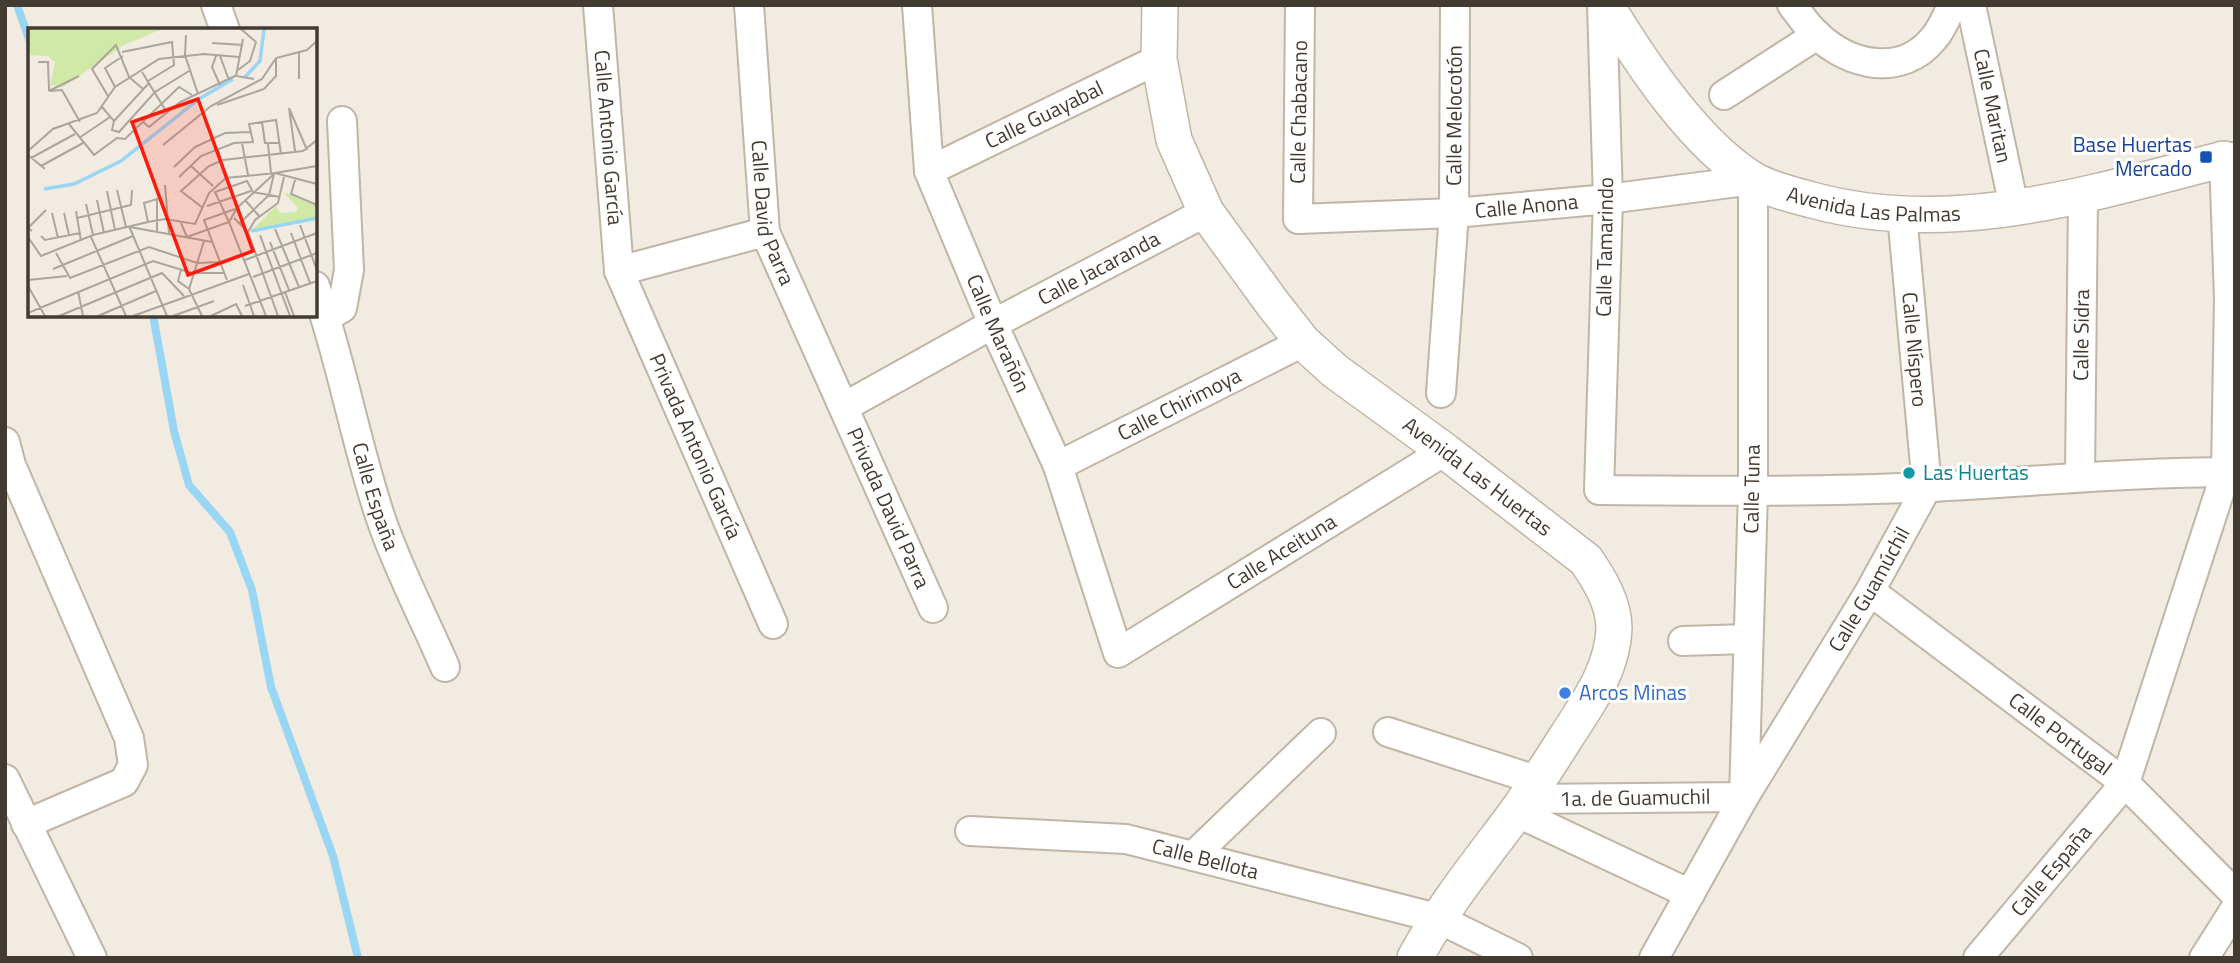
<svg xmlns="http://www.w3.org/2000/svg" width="2240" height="963" font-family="'Titillium Web',sans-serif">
<rect width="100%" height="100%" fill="#f2ebe1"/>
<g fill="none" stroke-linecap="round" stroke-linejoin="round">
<g stroke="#98d6f4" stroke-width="8">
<polyline points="17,5 30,42"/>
<polyline points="153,315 174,431 189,485 230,532 252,590 271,687 333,856 358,958"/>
</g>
<g stroke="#c0b5a6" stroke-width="32">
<g id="minor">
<polyline points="216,5 225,30"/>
<path id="s1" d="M 598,5 L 619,271 L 773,624"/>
<path id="s2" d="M 749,5 L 765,232 L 933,608"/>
<path id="s3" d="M 917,5 L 929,171 L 993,324 L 1058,466 L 1118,653 L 1445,451"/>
<path id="s4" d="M 1300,5 L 1298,219 L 1454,213 L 1608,199 L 1753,180 L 1753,491 L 1744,797 L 1525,799"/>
<path d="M 1602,5 L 1608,199 L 1599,490 C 1709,491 1818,492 1928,487 C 2030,482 2132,472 2235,472"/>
<path d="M 1792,5 C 1800,15 1807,26 1816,34 C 1849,66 1902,78 1934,38 C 1942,29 1947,16 1952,5"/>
<path id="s5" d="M 1971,5 L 2014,207"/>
<polyline points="1724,95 1817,35"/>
<path id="s6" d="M 929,171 L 1159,59"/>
<path id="s7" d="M 1902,214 L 1927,487"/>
<polyline points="619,271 765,232"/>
<path id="s8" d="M 315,286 C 342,362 355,442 381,519 C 398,569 424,618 445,667"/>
<polyline points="326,317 342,308 349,270 342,121"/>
<path id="s9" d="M 1441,393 L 1454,213 L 1455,5"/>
<path id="s10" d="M 844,407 L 993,324 L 1206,212"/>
<polyline points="5,442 11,465 129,738 133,765 124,782 26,824"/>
<path id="s11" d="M 1058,466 L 1303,342"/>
<path id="s12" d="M 2080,477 L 2083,196"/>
<path id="s13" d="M 1870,591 L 2125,783 L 2235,894"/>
<polyline points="1683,641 1747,639"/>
<polyline points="1388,732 1539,781"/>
<polyline points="5,779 92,958"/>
<polyline points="1516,812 1690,894"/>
<path id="s14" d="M 970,831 L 1126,839 L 1437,918 L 1518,958"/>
<polyline points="1193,856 1321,733"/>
<path id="s15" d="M 1654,958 L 1744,797 L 1870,591 L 1927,487"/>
<path id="s16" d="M 1978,958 L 2125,783 L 2226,472 L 2229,298 L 2224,159 L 2235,157"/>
<polyline points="2204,958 2235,909"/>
</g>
</g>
<g stroke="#c0b5a6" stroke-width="38">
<g id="tertiary">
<path id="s17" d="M 1160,5 L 1159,59 L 1174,140 L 1206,212 L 1273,304 L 1303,342 L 1335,371 L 1445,451 L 1586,560 C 1599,579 1614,603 1614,628 C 1613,668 1589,702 1568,734 C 1551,761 1534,788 1515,814 C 1480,861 1443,906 1415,958"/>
<path id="s18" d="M 1606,5 C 1641,63 1694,143 1752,179 C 1768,189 1793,195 1812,200 C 1950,238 2090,194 2224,159"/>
</g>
</g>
<use href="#minor" stroke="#fff" stroke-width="28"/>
<use href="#tertiary" stroke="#fff" stroke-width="35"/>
</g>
<rect fill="#1a4fb4" stroke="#fff" stroke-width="2.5" x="2199" y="150" width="14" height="14" rx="3.5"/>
<circle fill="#0f9aa8" stroke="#fff" stroke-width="2.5" cx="1909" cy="473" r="7"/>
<circle fill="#3f7fe0" stroke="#fff" stroke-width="2.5" cx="1565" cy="693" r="7"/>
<g text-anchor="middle" stroke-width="6" stroke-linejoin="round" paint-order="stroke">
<g font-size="21" fill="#433b32" stroke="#fff">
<text dy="7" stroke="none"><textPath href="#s5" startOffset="103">Calle Maritan</textPath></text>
<text transform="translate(1299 112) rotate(-89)" y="7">Calle Chabacano</text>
<text dy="7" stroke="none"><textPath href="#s6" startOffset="128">Calle Guayabal</textPath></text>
<text dy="7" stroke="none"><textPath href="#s9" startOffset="278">Calle Melocotón</textPath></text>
<text dy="7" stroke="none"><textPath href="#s1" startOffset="133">Calle Antonio García</textPath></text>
<text dy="7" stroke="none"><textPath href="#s18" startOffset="355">Avenida Las Palmas</textPath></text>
<text dy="7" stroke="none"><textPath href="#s4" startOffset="443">Calle Anona</textPath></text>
<text dy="7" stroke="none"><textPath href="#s2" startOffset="210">Calle David Parra</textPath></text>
<text transform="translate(1605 247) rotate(-89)" y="7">Calle Tamarindo</text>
<text dy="7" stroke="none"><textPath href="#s10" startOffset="290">Calle Jacaranda</textPath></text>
<text dy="7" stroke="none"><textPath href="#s3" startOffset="343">Calle Marañón</textPath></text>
<text dy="7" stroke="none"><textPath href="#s12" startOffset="142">Calle Sidra</textPath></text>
<text dy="7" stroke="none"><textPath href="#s7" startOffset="136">Calle Níspero</textPath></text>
<text dy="7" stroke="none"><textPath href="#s11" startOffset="136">Calle Chirimoya</textPath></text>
<text dy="7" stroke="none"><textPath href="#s1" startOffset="458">Privada Antonio García</textPath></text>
<text dy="7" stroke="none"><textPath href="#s17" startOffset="598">Avenida Las Huertas</textPath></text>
<text transform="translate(1752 489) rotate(-89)" y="7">Calle Tuna</text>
<text dy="7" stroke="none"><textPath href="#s8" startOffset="219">Calle España</textPath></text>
<text dy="7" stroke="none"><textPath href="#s2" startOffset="530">Privada David Parra</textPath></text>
<text dy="7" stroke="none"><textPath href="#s3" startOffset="877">Calle Aceituna</textPath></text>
<text dy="7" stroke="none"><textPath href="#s15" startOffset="427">Calle Guamúchil</textPath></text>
<text dy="7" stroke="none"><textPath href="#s13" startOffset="238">Calle Portugal</textPath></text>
<text transform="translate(1635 798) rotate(-1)" y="7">1a. de Guamuchil</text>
<text dy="7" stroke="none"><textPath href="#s14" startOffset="238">Calle Bellota</textPath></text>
<text dy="7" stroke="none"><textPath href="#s16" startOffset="114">Calle España</textPath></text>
</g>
<g font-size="21" fill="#164399" stroke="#fff" text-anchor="end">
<text x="2192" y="152">Base Huertas<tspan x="2192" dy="24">Mercado</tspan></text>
</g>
<g font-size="21" fill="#0d838f" stroke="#fff" text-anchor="start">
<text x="1923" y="480">Las Huertas</text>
</g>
<g font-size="21" fill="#366cbe" stroke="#fff" text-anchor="start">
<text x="1579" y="700">Arcos Minas</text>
</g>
</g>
<g transform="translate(28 28)">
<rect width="289" height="289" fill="#f2ebe1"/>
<path d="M 0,1 L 134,1 L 96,17 L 35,59 L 22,57 L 27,34 L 20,28 L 0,27 ZM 255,164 L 289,178 L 289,192 L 222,204 L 248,178 L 252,185 L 268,184 L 270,180 Z" fill="#d1e9a6"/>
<path fill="none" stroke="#98d6f4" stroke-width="3.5" d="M 217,49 L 232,33 L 236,1M 16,161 L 46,156 L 93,133 L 171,71 L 205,51M 223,203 L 289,190"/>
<path fill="none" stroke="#aca59b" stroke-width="2" d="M 158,7 L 157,27 L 170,66M 215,11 L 208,48 L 226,51M 184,15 L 215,17M 94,24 L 144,14 L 146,37 L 120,53M 188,28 L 184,39 L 192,57M 192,28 L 201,52M 10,34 L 20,34 L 21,63M 210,42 L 222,33 L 228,14 L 213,1M 114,44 L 138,83M 271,51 L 271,25M 87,59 L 77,40 L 95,28M 21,63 L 34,62 L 52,94M 21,63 L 51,48M 80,68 L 64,41 L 88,17 L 101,49 L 115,61M 189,77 L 236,61 L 248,48 L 248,31M 74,79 L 86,93 L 84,102 L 91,104 L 127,64 L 161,43M 86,93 L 121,55M 114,93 L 121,99 L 152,74 L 209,47M 234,94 L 237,115 L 252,115M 41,96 L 66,127 L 89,110 L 97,111 L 151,59 L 164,67M 51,110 L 82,89M 214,115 L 220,147M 240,116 L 243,145M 135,117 L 183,78 L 234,51 L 248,30 L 279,22 L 289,13M 190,121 L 198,150M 0,123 L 25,101 L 69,85 L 87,59 L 131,31 L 176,26 L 211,29M 267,123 L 261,80 L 279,122M 0,127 L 17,141M 3,130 L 47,106M 13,138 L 55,115M 163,138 L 185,158M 146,139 L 167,119 L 197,105 L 222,104M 247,145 L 289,138M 151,149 L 173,128 L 206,115 L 225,114 L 221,96 L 248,92 L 253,126M 267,152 L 263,166 L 289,177M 137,157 L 141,206M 89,162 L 98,199M 79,163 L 87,202M 69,172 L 76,205M 217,172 L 231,188M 58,176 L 65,207M 179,178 L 223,163M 175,180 L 153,163 L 181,138 L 195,132 L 275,123 L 289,112M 48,183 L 53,213M 24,185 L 30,210M 36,185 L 41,207M 49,190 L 103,177 L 104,162M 206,190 L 220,204 L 250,288M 120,194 L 116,175 L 129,171 L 129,204M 153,195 L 159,209 L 201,194 L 187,164 L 219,153 L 225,164 L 252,169M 212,195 L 241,167 L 246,146M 272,197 L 289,242M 101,198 L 139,288M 102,199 L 184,214M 247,201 L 271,259M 4,203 L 0,200 L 18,182M 220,204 L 227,192 L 250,175 L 256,149M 263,205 L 282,255M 232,207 L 262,288M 13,208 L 17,212 L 52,205M 0,209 L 13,228 L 65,207 L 120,194 L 137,191 L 167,196 L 181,165 L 198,150 L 247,145 L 289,156M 63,209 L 98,288M 242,214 L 261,262M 28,225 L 42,250 L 121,219 L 169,235 L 193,234 L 214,226M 217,232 L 289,205M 25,241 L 105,208M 153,242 L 150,253 L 161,261M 225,249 L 289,225M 0,252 L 39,248M 199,252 L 176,192 L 207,181M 215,257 L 226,288M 0,258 L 17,288M 50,263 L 55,288M 257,264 L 266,288M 217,278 L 289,253M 0,285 L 125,233 L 164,245 L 197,245M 31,288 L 134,245 L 156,268M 70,288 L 128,263M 105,288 L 221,246M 145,288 L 186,273M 174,288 L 161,261 L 176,213M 183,288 L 208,276 L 214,288M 238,288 L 201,194 L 209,180 L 247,145"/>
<path fill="#ff1b0b" fill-opacity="0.15" stroke="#ff1b0b" stroke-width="3.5" d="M 170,71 L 225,223 L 160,247 L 104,94 Z"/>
<rect width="289" height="289" fill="none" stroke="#433b32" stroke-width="3.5"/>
</g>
<rect width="2240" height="963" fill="none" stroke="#433b32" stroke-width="14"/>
</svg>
